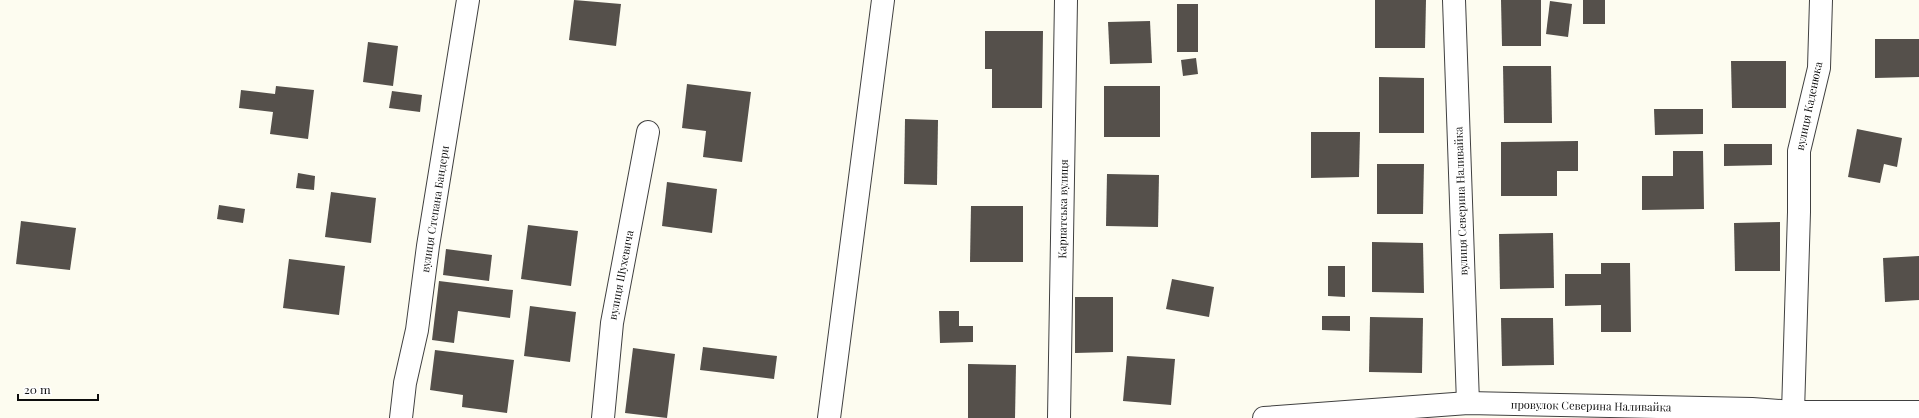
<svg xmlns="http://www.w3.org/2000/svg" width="1919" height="418" font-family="'Playfair Display',serif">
<rect width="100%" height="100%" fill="#fdfcf0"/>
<g fill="#55504b">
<polygon points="574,0 621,4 616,46 569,40"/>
<polygon points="1375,0 1426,0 1425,48 1375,48"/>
<polygon points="1501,0 1541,0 1541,46 1502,46"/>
<rect x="1583" y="0" width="22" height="24"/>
<polygon points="1550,1 1572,4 1568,37 1546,34"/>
<rect x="1177" y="4" width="21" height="48"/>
<polygon points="1150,21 1152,63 1110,64 1108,22"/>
<polygon points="985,31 1043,31 1042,108 992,108 992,69 985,69"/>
<polygon points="1875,39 1919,39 1919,77 1875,78"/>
<polygon points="368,42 398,46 393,86 363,82"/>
<polygon points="1196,58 1198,74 1183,76 1181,60"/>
<polygon points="1731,61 1786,61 1786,108 1732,108"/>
<polygon points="1503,66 1551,66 1552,123 1504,123"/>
<polygon points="1379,77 1424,78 1424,133 1379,133"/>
<polygon points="687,84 751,92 742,162 703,157 706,131 682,128"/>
<polygon points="276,86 314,90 308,139 270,134 273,112 239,108 241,90 275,94"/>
<rect x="1104" y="86" width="56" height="51"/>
<polygon points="392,91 422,95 420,112 389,108"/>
<polygon points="1654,109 1703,109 1703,134 1655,135"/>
<polygon points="905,119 938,120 937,185 904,184"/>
<polygon points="1857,129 1902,138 1897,167 1884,164 1880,183 1848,177"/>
<polygon points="1311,132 1360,132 1359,177 1311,178"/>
<polygon points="1578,141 1578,171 1557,171 1557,196 1501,196 1501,142"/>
<polygon points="1724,144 1772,144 1772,165 1724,166"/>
<polygon points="1673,151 1703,151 1704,209 1642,210 1642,176 1673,176"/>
<polygon points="1377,164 1424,164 1423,214 1377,214"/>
<polygon points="298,173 315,176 314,190 296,188"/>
<polygon points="1107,174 1159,175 1158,227 1106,226"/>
<polygon points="667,182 717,189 712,233 662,226"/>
<polygon points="331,192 376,198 371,243 325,237"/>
<polygon points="219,205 245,209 243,223 217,219"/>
<polygon points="971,206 1023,206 1023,262 970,262"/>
<polygon points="21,221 76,228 70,270 16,264"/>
<polygon points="1780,222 1780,271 1735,271 1734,223"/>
<polygon points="528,225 578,231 571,286 521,279"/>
<polygon points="1553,233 1554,288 1500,289 1499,234"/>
<polygon points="1372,242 1423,243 1424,293 1372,292"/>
<polygon points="446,249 492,255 489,281 443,275"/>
<polygon points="1919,256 1919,300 1885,302 1883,258"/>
<polygon points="289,259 345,266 339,315 283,308"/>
<polygon points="1601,263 1630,263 1631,332 1601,332 1601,305 1565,306 1565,274 1601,274"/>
<polygon points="1328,266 1345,266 1345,297 1328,296"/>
<polygon points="1172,279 1214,287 1209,317 1166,309"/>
<polygon points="439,281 513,290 510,318 458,311 454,343 432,340"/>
<polygon points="1075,297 1113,297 1113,352 1075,353"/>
<polygon points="530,306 576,312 570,362 524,356"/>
<polygon points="939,311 959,311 959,326 973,326 973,342 940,343"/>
<polygon points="1322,316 1350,316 1350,331 1322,330"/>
<polygon points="1370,317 1423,318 1422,373 1369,372"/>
<polygon points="1501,318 1553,318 1554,365 1502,366"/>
<polygon points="703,347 777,356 774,379 700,370"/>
<polygon points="633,348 675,354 667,418 625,413"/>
<polygon points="435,350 514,360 507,413 462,407 463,395 430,390"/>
<polygon points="1127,356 1175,359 1171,405 1123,401"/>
<polygon points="968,364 1016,365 1015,418 968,418"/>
</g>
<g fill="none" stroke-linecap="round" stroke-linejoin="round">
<g stroke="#404040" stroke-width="24">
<g id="minor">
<polyline points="1454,0 1468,403"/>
<polyline points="1793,412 1799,212 1799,151 1819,68 1821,0"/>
<polyline points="401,418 405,383 417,330 428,246 468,0"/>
<polyline points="603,418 612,323 648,132"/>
<polyline points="829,418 883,0"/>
<polyline points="1059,418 1066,0"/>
<polyline points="1264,418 1468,403 1752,409 1793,412 1919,412"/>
</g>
</g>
<use href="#minor" stroke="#fff" stroke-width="22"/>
</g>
<g text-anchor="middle" stroke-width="4" stroke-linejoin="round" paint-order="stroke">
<g font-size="11" fill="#0d0d0d" stroke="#fff">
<text transform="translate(1809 106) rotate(-78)" y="4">вулиця Каденюка</text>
<text transform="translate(1461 201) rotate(-92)" y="4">вулиця Северина Наливайка</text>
<text transform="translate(435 209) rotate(-81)" y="4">вулиця Степана Бандери</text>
<text transform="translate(1063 209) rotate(-89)" y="4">Карпатська вулиця</text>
<text transform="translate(621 275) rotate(-79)" y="4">вулиця Шухевича</text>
<text transform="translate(1591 406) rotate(1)" y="4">провулок Северина Наливайка</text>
</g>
</g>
<path d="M18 394v6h80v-6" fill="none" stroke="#0d0d0d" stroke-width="2"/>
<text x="24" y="394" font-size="12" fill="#0d0d0d" stroke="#ffffff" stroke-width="3" paint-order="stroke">20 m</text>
</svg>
